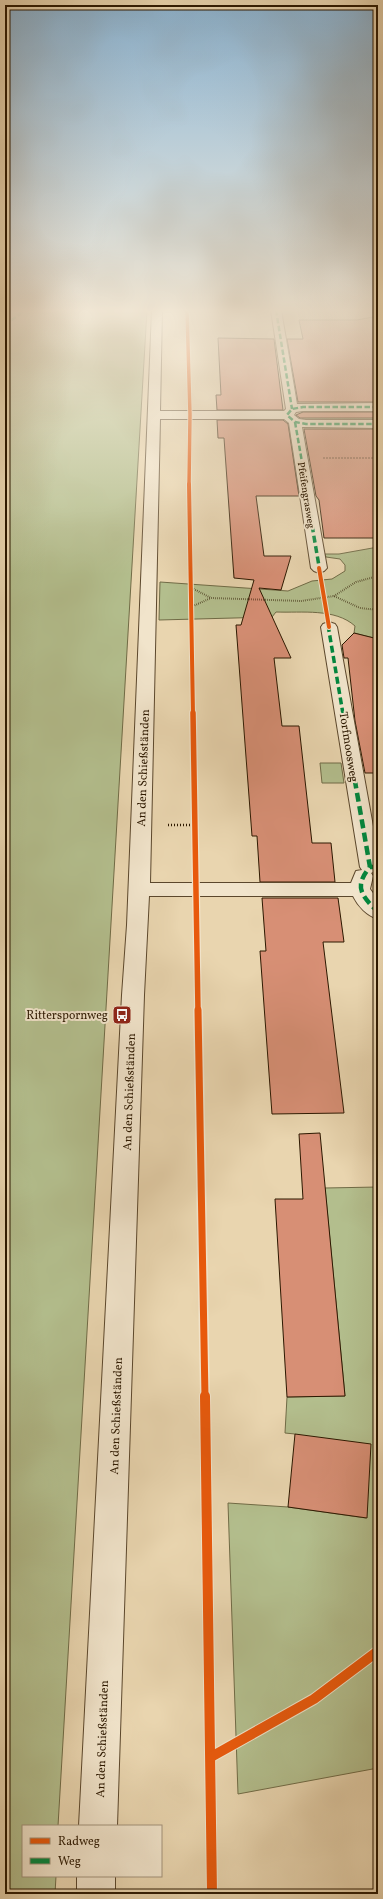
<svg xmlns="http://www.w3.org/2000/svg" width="383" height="1899" font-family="Vollkorn,serif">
<rect width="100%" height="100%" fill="#e9d5af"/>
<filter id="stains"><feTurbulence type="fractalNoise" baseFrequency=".005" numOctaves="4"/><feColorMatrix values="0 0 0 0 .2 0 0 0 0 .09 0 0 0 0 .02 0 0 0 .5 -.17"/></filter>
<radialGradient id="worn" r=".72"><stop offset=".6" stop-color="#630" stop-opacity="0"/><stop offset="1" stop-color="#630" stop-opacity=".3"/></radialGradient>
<g fill="#b3be8d" stroke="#706b46">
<polygon points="5,310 147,310 58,1826 23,1826 23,1876 56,1876 55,1894 5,1894"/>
<polygon points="378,409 378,422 304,420 300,415 304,410"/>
<path d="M 378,547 L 378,639 L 354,633 L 355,626 C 335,608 302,613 276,612 L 272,617 L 159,620 L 160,582 L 288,591 L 312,581 L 332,579 L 345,571 L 345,565 L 340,559 L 326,557 L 325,554 L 339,554 Z"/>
<polygon points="320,763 341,763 344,783 322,783"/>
<polygon points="378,1187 378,1768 238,1794 228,1503 288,1507 366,1518 295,1434 285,1433 287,1397 345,1396 325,1188"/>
</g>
<g fill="#d78f75" stroke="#2c1800">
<polygon points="378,316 378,402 298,402 287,339 303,339 299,320 357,320"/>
<polygon points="218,338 274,339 283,410 217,410 216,395 221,395"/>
<polygon points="303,412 378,412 378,418 300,418 296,415"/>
<polygon points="217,420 283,420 288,424 299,496 256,496 264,556 291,556 281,590 259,588 291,658 274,658 282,726 299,726 312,843 331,843 335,882 260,882 257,836 252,836 236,625 241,625 254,580 234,578 224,438 218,438"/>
<polygon points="304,429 378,429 378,538 324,538 319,500 316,496"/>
<polygon points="354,633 378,639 378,773 365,773 355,721 348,658 344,658 342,645"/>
<polygon points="262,898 338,898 344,942 323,942 344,1113 272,1114 260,951 266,951"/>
<polygon points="320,1133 345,1396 287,1397 275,1199 303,1199 299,1134"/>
<polygon points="295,1434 371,1444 367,1518 288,1507"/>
</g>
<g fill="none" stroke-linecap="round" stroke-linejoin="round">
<g stroke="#5b472c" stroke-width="2">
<g id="minor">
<path d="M 152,310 L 162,310 L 160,411 L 284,411 L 286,409 L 271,310 L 281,310 L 297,404 L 378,403 L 378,411 L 303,411 L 296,412 L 294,415 L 299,419 L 306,420 L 378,420 L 378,428 L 302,427 L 327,568 L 324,571 L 319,573 L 314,571 L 311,568 L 289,423 L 284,419 L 160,419 L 150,883 L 351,883 L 356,871 L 362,870 L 360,867 L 321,627 L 323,624 L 329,622 L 335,624 L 337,627 L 378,854 L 378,870 L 371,873 L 373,876 L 370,889 L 378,900 L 378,919 C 367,916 358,906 353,896 L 149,896 L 144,995 L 117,1826 L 79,1826 L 122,995 L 127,925 Z"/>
<rect x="77" y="1876" width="38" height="18"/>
</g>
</g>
<polyline stroke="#2c1800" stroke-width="1.5" stroke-dasharray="0.5 1" stroke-linecap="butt" points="323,458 378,458"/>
<g stroke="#2c1800" stroke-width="2" stroke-dasharray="0.5 1.5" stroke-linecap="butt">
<polyline points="190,587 211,598"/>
<polyline points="334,596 356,582 378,576"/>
<polyline points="191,607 211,598 301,601 334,596 360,608 378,610"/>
</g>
<polyline stroke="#2c1800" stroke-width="2.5" stroke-dasharray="1 2" stroke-linecap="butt" points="168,825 195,825"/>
<polyline stroke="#2c1800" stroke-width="4" stroke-dasharray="1.5 3" stroke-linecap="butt" points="211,1757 314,1699 378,1651"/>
<use href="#minor" fill="#f1e4cb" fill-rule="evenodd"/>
<g stroke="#00873e" stroke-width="2.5" stroke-dasharray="5.5 2.5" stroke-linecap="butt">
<polyline points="276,310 292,409"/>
<polyline points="5,325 25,310"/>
<polyline points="378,407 303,407 292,409 287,415 295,422 306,424 378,424"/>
<polyline points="295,422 306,485"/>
</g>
<g stroke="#00873e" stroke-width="3.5" stroke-dasharray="7 3.5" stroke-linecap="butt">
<polyline points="305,484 320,572"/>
<polyline points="328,625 343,714"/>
</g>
<g stroke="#00873e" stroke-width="4.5" stroke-dasharray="9 4.5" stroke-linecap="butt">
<polyline points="343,713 370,867"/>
<path d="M 378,867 L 370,867 C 353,887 362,896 378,912"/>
</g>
<g stroke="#f1e4cb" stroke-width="5">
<polyline id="cycleway-far4" points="187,310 190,415 189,485"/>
</g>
<g stroke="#f1e4cb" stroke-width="6">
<g id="cycleway-far3">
<polyline points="189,484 193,714"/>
<polyline points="319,568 329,627"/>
</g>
</g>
<g stroke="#f1e4cb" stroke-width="8">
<polyline id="cycleway-far2" points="193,713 198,1011"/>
</g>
<g stroke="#f1e4cb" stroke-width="10">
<polyline id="cycleway-far1" points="198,1010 205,1397"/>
</g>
<g stroke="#f1e4cb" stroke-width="12">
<g id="cycleway">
<polyline points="205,1396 212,1894"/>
<polyline points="211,1757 314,1699 378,1651"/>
</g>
</g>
<use href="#cycleway-far4" stroke="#e8590c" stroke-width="3.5"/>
<use href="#cycleway-far3" stroke="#e8590c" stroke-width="4"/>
<use href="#cycleway-far2" stroke="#e8590c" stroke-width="5.5"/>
<use href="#cycleway-far1" stroke="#e8590c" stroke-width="7"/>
<use href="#cycleway" stroke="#e8590c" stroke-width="10"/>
</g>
<linearGradient id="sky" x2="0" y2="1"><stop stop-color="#8ab4d4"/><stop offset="0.54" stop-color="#f5ecdb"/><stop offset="1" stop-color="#f5ecdb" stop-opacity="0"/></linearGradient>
<rect width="383" height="575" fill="url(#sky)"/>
<defs>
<g id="bus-square" transform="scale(1)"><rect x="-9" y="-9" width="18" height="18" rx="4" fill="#8f2418" stroke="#f1e4cb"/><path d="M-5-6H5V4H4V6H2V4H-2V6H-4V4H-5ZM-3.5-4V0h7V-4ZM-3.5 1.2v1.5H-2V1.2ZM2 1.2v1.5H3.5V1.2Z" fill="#fff"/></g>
</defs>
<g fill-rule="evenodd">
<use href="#bus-square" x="122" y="1015"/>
</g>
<g text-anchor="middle" stroke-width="4" stroke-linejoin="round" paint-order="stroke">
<g font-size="10" fill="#2c1800" stroke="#f1e4cb">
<text transform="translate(307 495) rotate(81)" y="4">Pfeifengrasweg</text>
</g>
<g font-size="12" fill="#2c1800" stroke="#f1e4cb">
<text transform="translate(349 747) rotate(81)" y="4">Torfmoosweg</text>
<text transform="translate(143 768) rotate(-88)" y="4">An den Schießständen</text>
<text transform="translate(129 1092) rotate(-88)" y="4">An den Schießständen</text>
<text transform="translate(116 1416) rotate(-88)" y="4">An den Schießständen</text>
<text transform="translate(102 1739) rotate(-88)" y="4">An den Schießständen</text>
</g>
<g font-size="12" fill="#2c1800" stroke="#f1e4cb" text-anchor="end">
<text x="108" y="1019">Ritterspornweg</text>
</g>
</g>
<rect width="383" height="1899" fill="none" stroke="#e9d5af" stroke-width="20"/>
<rect x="6" y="6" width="371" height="1887" fill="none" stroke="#2c1800" stroke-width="2"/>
<rect x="10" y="10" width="363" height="1879" fill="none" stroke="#2c1800"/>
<rect x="22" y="1825" width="140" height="52" fill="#f1e4cb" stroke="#a2927a"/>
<rect x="30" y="1838" width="20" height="6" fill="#e8590c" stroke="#a2927a"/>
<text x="58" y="1845" font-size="12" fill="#2c1800">Radweg</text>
<rect x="30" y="1858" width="20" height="6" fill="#00873e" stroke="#a2927a"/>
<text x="58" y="1865" font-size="12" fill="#2c1800">Weg</text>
<rect width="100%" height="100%" filter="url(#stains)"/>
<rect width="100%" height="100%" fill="url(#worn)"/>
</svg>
